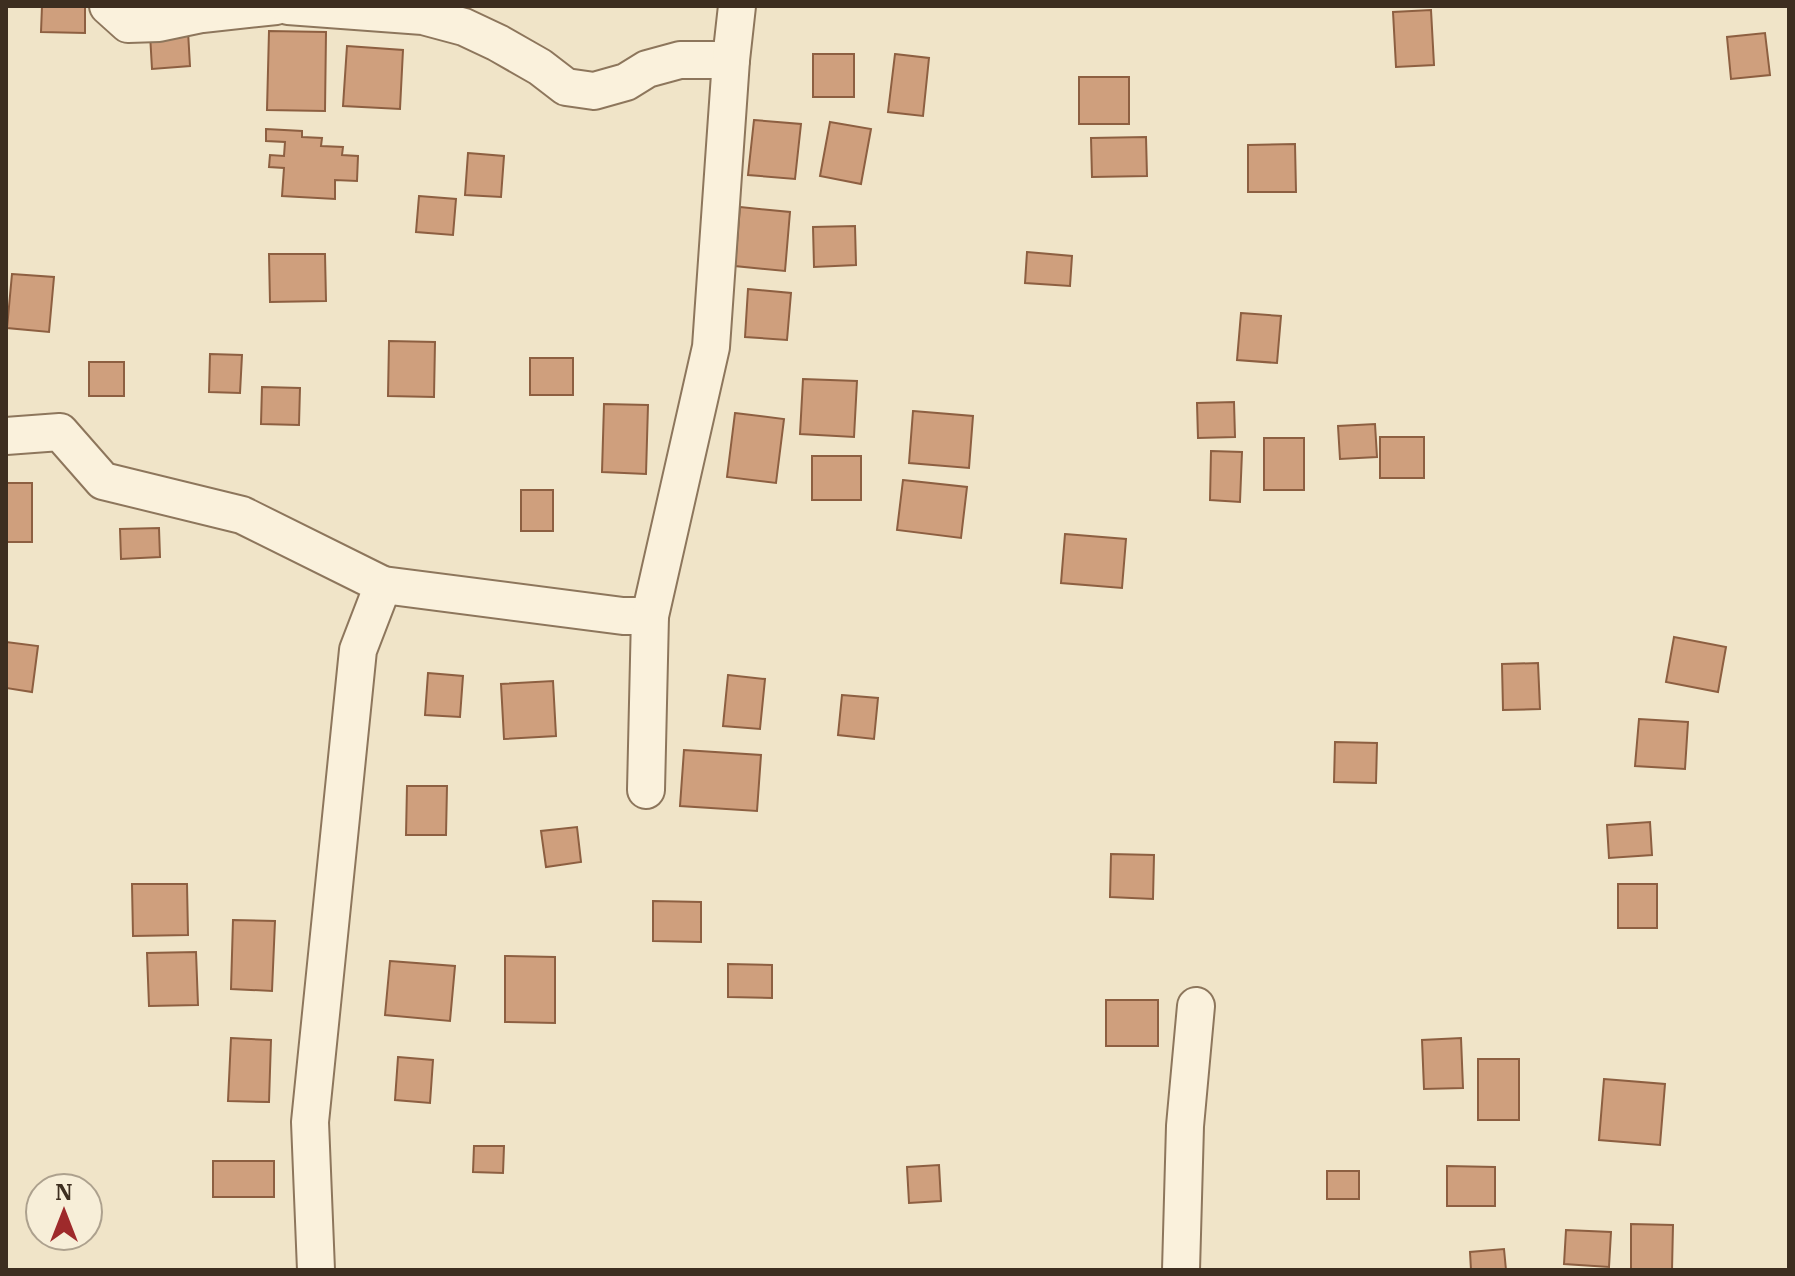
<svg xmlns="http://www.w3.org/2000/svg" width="1795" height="1276" font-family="'IBM Plex Serif',serif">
<rect width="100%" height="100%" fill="#f0e4c8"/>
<g fill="#cf9f7d" stroke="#8d5f41" stroke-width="2">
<polygon points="42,6 85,6 85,33 41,32"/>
<polygon points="1431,10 1434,65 1396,67 1393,12"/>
<polygon points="188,31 190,66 152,69 150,34"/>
<polygon points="269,31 326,32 325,111 267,110"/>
<polygon points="1765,33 1770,75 1731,79 1727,37"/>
<polygon points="347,46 403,50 400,109 343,106"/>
<rect x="813" y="54" width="41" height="43"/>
<polygon points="895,54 929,58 923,116 888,112"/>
<rect x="1079" y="77" width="50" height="47"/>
<polygon points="754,120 801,124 795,179 748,175"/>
<polygon points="830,122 871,129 861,184 820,176"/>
<polygon points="266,129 302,131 302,137 322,138 321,146 343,147 342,155 358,156 357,181 335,180 335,199 282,196 284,168 269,167 270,155 284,156 285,142 266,141"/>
<polygon points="1146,137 1147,176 1092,177 1091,138"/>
<polygon points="1295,144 1296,192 1248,192 1248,145"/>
<polygon points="468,153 504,156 501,197 465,195"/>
<polygon points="419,196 456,199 453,235 416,232"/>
<polygon points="740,207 790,212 785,271 735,266"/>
<polygon points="855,226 856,265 814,267 813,227"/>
<polygon points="1027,252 1072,256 1070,286 1025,283"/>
<polygon points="269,254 325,254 326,301 270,302"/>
<polygon points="12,274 54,277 49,332 7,328"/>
<polygon points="748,289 791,293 787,340 745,337"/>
<polygon points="1241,313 1281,316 1277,363 1237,360"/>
<polygon points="389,341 435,342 434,397 388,396"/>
<polygon points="210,354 242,355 240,393 209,392"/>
<rect x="530" y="358" width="43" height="37"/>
<rect x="89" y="362" width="35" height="34"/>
<polygon points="803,379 857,381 854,437 800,434"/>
<polygon points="262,387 300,388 299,425 261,424"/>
<polygon points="1234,402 1235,437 1198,438 1197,403"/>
<polygon points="604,404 648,405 646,474 602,472"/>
<polygon points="913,411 973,416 969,468 909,463"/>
<polygon points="735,413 784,419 776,483 727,477"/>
<polygon points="1375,424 1377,457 1340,459 1338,426"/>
<rect x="1380" y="437" width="44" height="41"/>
<rect x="1264" y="438" width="40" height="52"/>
<polygon points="1211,451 1242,452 1240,502 1210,500"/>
<rect x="812" y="456" width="49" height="44"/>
<polygon points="903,480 967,487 961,538 897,530"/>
<rect x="6" y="483" width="26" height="59"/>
<rect x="521" y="490" width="32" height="41"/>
<polygon points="159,528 160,557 121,559 120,529"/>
<polygon points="1065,534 1126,539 1122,588 1061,583"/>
<polygon points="1674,637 1726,647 1718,692 1666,682"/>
<polygon points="6,642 38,646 32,692 6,688"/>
<polygon points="1538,663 1540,709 1503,710 1502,664"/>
<polygon points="428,673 463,676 460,717 425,715"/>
<polygon points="728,675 765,679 760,729 723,726"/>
<polygon points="553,681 556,736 504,739 501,684"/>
<polygon points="842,695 878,698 874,739 838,735"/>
<polygon points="1639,719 1688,722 1685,769 1635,766"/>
<polygon points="1335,742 1377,743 1376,783 1334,782"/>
<polygon points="684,750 761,755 757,811 680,806"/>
<polygon points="407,786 447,786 446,835 406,835"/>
<polygon points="1650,822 1652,855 1609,858 1607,825"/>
<polygon points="577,827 581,862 546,867 541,831"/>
<polygon points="1111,854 1154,855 1153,899 1110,897"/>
<polygon points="132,884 187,884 188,935 133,936"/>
<rect x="1618" y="884" width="39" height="44"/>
<polygon points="653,901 701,902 701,942 653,941"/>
<polygon points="233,920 275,921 272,991 231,989"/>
<polygon points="196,952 198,1005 149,1006 147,953"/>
<polygon points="505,956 555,957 555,1023 505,1022"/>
<polygon points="390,961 455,966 450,1021 385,1015"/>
<polygon points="728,964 772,965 772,998 728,997"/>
<rect x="1106" y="1000" width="52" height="46"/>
<polygon points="231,1038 271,1040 269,1102 228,1101"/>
<polygon points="1461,1038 1463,1088 1424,1089 1422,1040"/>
<polygon points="398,1057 433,1060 430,1103 395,1100"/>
<rect x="1478" y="1059" width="41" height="61"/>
<polygon points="1604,1079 1665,1084 1660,1145 1599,1140"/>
<polygon points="474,1146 504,1146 503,1173 473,1172"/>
<rect x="213" y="1161" width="61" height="36"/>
<polygon points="939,1165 941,1201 909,1203 907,1167"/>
<polygon points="1447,1166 1495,1167 1495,1206 1447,1206"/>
<rect x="1327" y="1171" width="32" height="28"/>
<polygon points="1631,1224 1673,1225 1672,1270 1631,1270"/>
<polygon points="1566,1230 1611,1232 1609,1267 1564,1264"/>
<polygon points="1504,1249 1506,1270 1471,1270 1470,1252"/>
</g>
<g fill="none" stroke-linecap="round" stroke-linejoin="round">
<g stroke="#8d765c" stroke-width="40">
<g id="minor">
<polyline points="108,6 128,24 159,23 202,14 276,6"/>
<polyline points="288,6 423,16 464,27 498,43 540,67 566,87 594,91 626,82 647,69 680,60 731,60"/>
<polyline points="6,436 60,432 103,481 242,515 383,585 358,650 310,1122 316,1270"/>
<polyline points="383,585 623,616 650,616 711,347 731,60 737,6"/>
<polyline points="646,790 650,616"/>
<polyline points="1181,1270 1185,1126 1196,1006"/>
</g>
</g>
<use href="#minor" stroke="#faf1dc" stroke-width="36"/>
</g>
<rect width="1795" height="1276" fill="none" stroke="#3d2e20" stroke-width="16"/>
<g transform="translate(64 1212)"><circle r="38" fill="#f7eed8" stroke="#ada18e" stroke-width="2"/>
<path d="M0-6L14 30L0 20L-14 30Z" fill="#9e2a2b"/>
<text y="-12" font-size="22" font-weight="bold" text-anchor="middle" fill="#3d2e20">N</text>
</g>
</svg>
